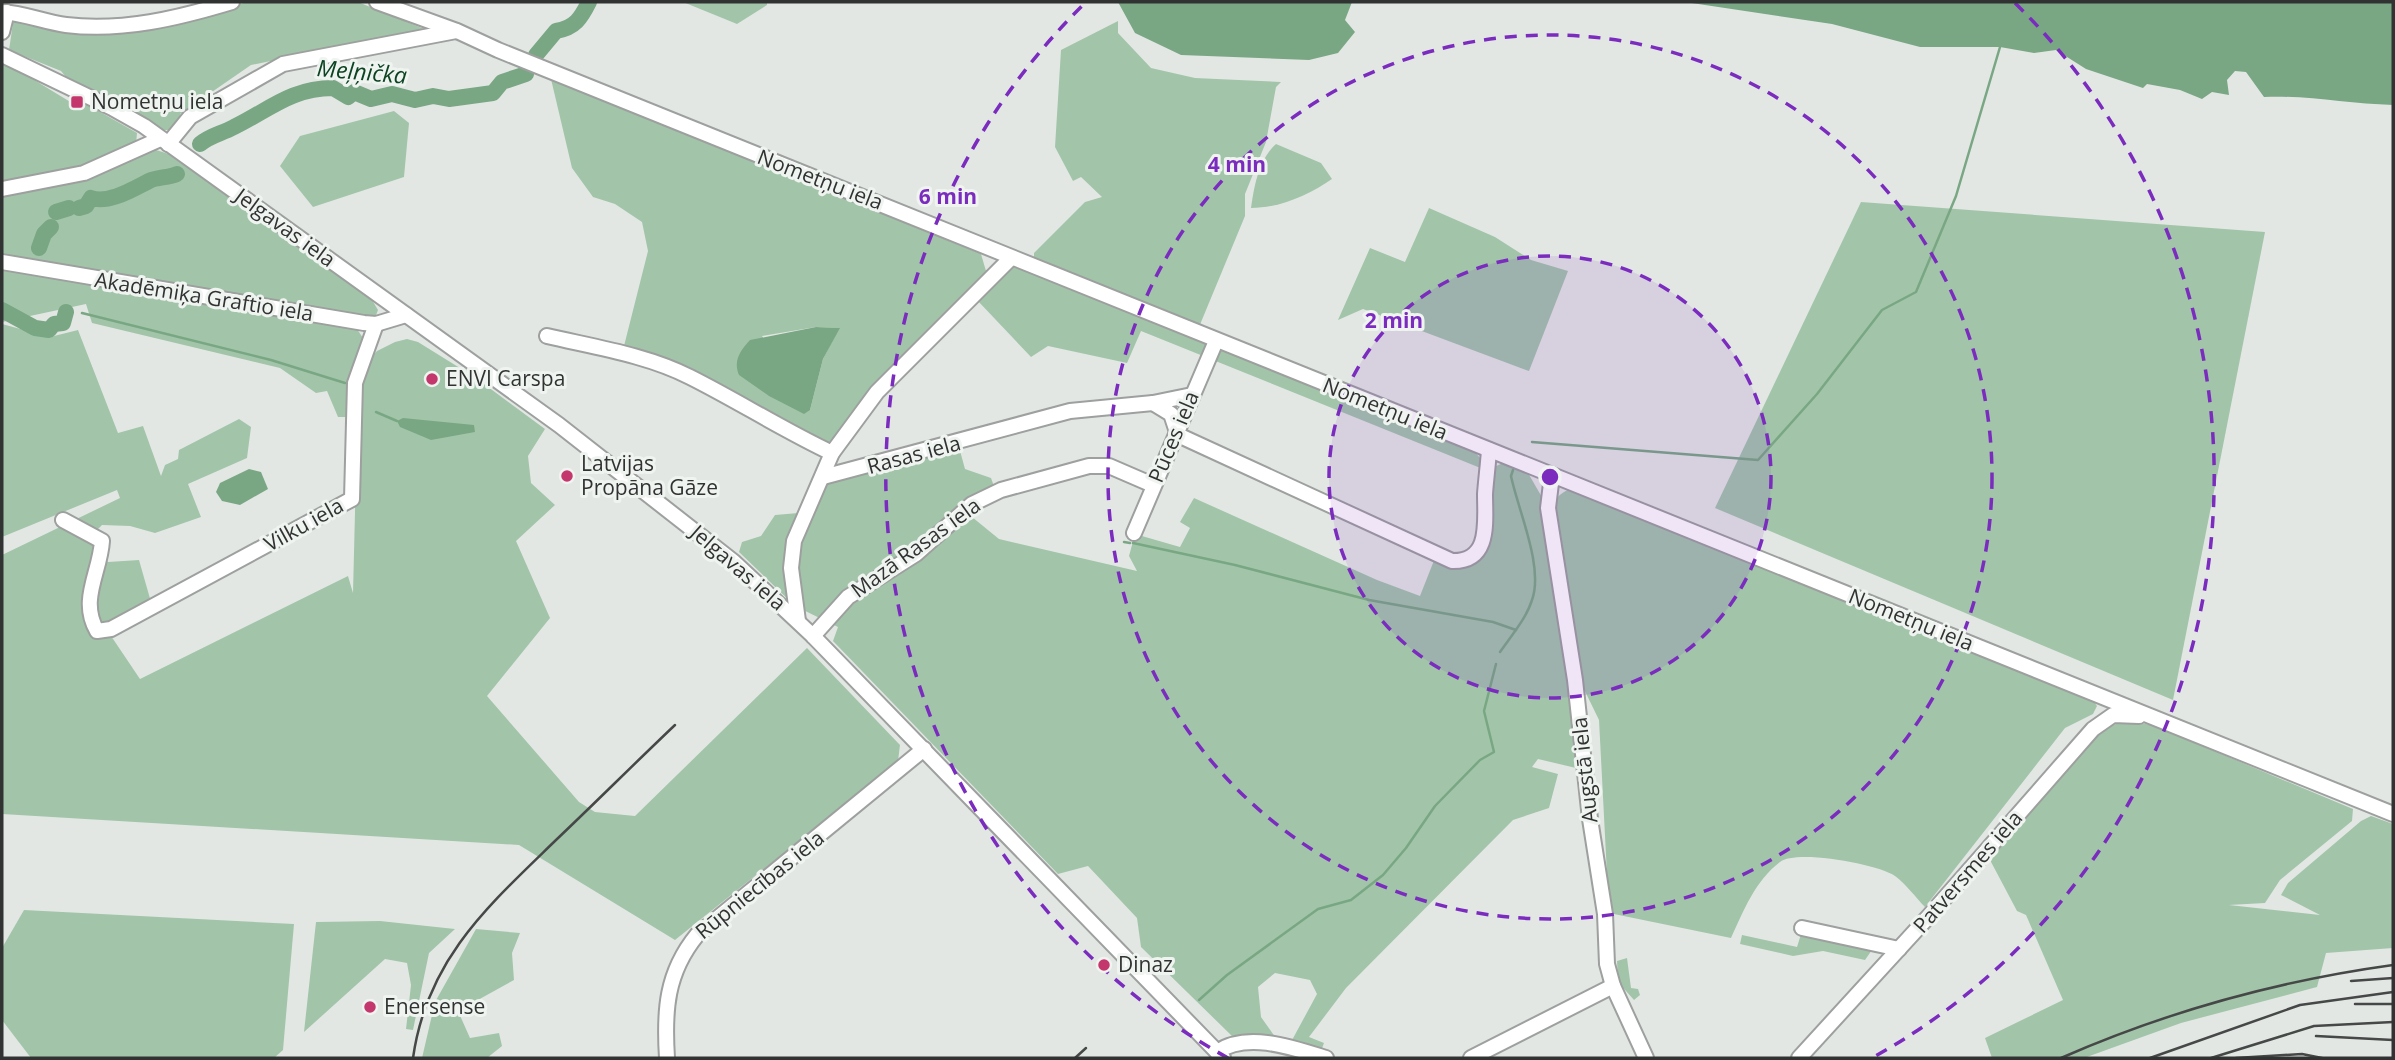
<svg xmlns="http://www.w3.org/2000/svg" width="2395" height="1060" font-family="'Open Sans',sans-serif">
<rect width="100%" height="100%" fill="#e3e7e4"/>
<g fill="#a2c5aa" fill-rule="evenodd">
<path d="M 247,2 L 358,2 L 424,29 L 251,65 L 180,114 L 182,118 L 171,130 L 161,130 L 128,107 L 66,77 L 61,71 L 9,50 L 13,23 L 19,19 C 100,46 168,24 247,2 Z"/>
<polygon points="683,2 767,2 767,5 737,24"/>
<polygon points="1118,21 1118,33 1151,68 1195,78 1281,82 1276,87 1266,142 1245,194 1245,216 1199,327 1034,261 1034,253 1085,202 1102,197 1081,177 1073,181 1055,147 1061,50"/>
<polygon points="2,64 21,72 77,106 81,101 137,133 136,144 84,168 2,186"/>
<path d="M 551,79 L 981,254 L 986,271 L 970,294 L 837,438 L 823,445 L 631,352 L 624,346 L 648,251 L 642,222 L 615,204 L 593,197 L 572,168 ZM 816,327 L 839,328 L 823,359 L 810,410 L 762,336 Z"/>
<polygon points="394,111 409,123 404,177 313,207 280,166 300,136"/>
<path d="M 1276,144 L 1321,163 L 1332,179 C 1309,195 1280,208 1251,208 C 1254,186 1259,159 1276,144 Z"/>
<path d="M 153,149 L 172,155 L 372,300 L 378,310 L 375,318 L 2,256 L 2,193 C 60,187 99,171 153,149 Z"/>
<polygon points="1861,202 2265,232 2173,700 1715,508"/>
<polygon points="1429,208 1495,237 1531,260 1568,271 1529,371 1363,309 1338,320 1370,248 1405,262"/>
<polygon points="1017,267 1473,450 1482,460 1483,469 1141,331 1127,363 1048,346 1031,357 977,300 1006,268"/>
<polygon points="2,269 357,329 363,338 351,384 348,417 338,417 327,391 316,393 280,368 92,323 86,304 2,322"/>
<polygon points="2,324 50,337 78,330 118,433 143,426 161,476 165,465 178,459 179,450 239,419 251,427 247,458 188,484 201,517 155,533 130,526 102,525 89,538 108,562 139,560 151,602 105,627 140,679 348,576 353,593 358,390 371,357 377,351 395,342 407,339 418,342 476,378 545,429 528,456 531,483 555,505 516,541 550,618 487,696 579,802 595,812 635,816 807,648 900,745 898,761 675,940 519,845 2,814 2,555 120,498 117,490 2,537"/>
<polygon points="959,447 965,469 991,478 995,489 961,508 999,539 1137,571 1129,556 1135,534 1180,547 1190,528 1180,522 1194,498 1377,580 1420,596 1435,558 1469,564 1494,467 1503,463 1528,473 1543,499 1569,693 1576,768 1538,759 1532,767 1558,774 1549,808 1513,820 1346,988 1309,1037 1324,1043 1321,1051 1291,1042 1317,994 1310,980 1275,973 1258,987 1261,1017 1278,1041 1234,1038 1141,947 1137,918 1088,866 1058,874 833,641 838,627 795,606 739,552 742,542 761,536 775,515 810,512 822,488 829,482"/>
<path d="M 1570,489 L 2092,699 L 2097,706 L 2093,714 L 2065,728 L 1925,907 C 1916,898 1906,884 1895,876 C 1878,864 1796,849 1780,862 C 1755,881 1744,910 1731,938 L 1609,913 L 1599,720 L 1579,679 L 1552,513 C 1554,500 1558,494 1570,489 Z"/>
<path d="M 2133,721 L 2154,726 L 2353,809 L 2352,821 L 2280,880 L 2265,903 L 2229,905 L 2320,915 L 2281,895 L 2288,883 L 2361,821 L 2371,816 L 2393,824 L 2393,948 L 2326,953 L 2317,987 L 2181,1023 L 2084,1058 L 1992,1058 L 1985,1038 L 2063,1000 L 2026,915 L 2017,911 L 1990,860 C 2021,822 2065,759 2103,730 C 2112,724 2122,722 2133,721 Z"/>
<polygon points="24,910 294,924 283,1050 274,1058 31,1058 2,1020 2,948"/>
<polygon points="380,921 455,929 429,953 413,1030 406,1029 411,985 407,963 385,959 304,1032 316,922"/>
<polygon points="476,929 520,933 512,953 514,980 458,1011 470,1038 499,1033 502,1046 487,1058 422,1058 435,1002"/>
<polygon points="1802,931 1874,947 1865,960 1823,951 1793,956 1740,944 1742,935 1797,947"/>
<polygon points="1627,958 1631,988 1638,989 1640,995 1634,1000 1618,982 1617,961"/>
</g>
<g fill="#79a784">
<polygon points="1118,2 1352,2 1345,20 1355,32 1338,53 1309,60 1181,55 1135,33"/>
<path d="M 1685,2 L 2393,2 L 2393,105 C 2349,104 2307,95 2264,97 L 2246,72 L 2235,71 L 2227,80 L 2229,95 L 2212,92 L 2202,99 L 2180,90 L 2147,84 L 2143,88 L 2086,69 L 2056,50 L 2034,53 L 2000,47 L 1920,47 L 1832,24 Z"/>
<path d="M 816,327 L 840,328 L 823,359 L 810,410 L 804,414 L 769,396 L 739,375 C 733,361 740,351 750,340 Z"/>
<polygon points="403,418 474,425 475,432 431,440 400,427 397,421"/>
<polygon points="249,469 261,472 268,489 240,505 222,501 216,492 220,483"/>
</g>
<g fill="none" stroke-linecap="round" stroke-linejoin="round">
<g stroke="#79a784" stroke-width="2.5">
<polyline points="82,313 271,360 345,383"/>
<polyline points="376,412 397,421"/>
<polyline points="1532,442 1758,460 1817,394 1882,310 1916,292 1956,196 2000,47"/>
<polyline points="1124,542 1130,543"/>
<polyline points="1133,543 1235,565 1369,600 1493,622 1516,630"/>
<path d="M 1500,652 C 1511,636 1526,619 1532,600 C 1544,567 1518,510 1511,476 L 1513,470"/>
<polyline points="1199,1000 1227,975 1318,909 1351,900 1383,875 1406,848 1435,806 1480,760 1494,752 1484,711 1496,664"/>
</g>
<g stroke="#79a784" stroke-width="16">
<path d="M 536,55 L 556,31 C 575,28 581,18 589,2"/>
<path d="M 200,144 C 211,135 221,134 234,127 C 269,110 291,88 333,88 L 348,97 L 354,92 L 371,99 L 392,94 L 415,100 L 433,96 L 449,99 L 493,93 L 502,82 L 526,74"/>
<path d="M 79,208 L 86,206 L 91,198 C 109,204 133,189 149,181 C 157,177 168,178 177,174"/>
<polyline points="56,212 69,208"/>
<polyline points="39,248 44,234 51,227"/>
<polyline points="2,310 35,328 49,330 54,324 63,323 66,312"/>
</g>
<g stroke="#9da09e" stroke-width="18">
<g id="minor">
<polyline points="377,2 457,31 498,50 2393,814"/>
<path d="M 2,12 C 23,13 44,22 66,25 C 122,32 179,18 232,2"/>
<polyline points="2,32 7,12"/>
<polyline points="2,55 112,108 144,126 559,425 734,562 813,636 1223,1058"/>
<polyline points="168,144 190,117 283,64 456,31"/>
<polyline points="2,189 84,173 160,139"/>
<polyline points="2,262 364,323 376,324 406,315"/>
<path d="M 547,336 C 594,347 647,355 690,377 C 738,401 783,430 832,453"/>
<path d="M 1178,435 L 1452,561 C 1491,562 1485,522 1485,494 C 1486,480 1488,465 1489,450"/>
<polyline points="1178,435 1171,414 1153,403 1192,395"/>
<polyline points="1552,475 1548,508 1575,680 1590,819 1605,914 1607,964 1613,986 1646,1058"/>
<polyline points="823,477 1070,411 1153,403"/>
<path d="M 63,520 L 102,541 C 100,573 79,600 97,631 L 111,629 L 352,499 L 355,383 L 376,324"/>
<polyline points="1134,533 1216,341"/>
<polyline points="798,621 791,568 794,541 832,453 877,392 1011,258"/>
<polyline points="813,636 848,597 916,554 972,504 1001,490 1089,466 1109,466 1153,485"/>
<polyline points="1802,928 1899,949"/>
<path d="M 1217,1052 C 1247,1031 1294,1048 1326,1058"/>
<path d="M 667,1058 C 664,1011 666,973 697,935 L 924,749"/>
<polyline points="1471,1058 1613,986"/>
<polyline points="1799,1058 1929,916 2093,729 2113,715 2139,716"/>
</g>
</g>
<use href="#minor" stroke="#fff" stroke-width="14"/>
<g stroke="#464847" stroke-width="2.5">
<polyline points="2351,981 2393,978"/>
<polyline points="2355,1004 2393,1004"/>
<polyline points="2316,1036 2393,1040"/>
<path d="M 413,1058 C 427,959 488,906 556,840 C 596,802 635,763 675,725"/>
<polyline points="1075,1058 1086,1048"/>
<path d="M 2061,1058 C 2168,1011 2277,981 2393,965"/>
<polyline points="2150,1058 2300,1005 2393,992"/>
<polyline points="2211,1058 2314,1026 2393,1022"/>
<polyline points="2236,1058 2302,1054 2322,1058"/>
</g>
</g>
<circle cx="1550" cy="477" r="221" fill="#7b2cbf" fill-opacity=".12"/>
<g fill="none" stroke="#7b2cbf" stroke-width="3.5" stroke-dasharray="12 9">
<circle cx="1550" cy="477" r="221"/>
<circle cx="1550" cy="477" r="442"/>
<path d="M1228 1058A664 664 0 0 1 1085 3M2015 3A664 664 0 0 1 1872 1058"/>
</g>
<g fill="#c3376c" stroke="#f0f4f1" stroke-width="2.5">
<rect x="70" y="95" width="14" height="14" rx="3.5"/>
<circle cx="432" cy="379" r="7"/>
<circle cx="567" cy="476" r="7"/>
<circle cx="1104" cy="965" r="7"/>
<circle cx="370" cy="1007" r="7"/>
</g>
<g text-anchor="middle" stroke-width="6" stroke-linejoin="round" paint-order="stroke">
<g font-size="21" fill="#313332" stroke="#f0f4f1" text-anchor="start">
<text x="91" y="109">Nometņu iela</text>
<text x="446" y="386">ENVI Carspa</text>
<text x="581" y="471">Latvijas<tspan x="581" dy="24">Propāna Gāze</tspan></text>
<text x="1118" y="972">Dinaz</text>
<text x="384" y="1014">Enersense</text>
</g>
<g font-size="21" fill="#313332" stroke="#f0f4f1">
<text transform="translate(820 180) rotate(21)" y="7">Nometņu iela</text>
<text transform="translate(285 228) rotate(36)" y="7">Jelgavas iela</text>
<text transform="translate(204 297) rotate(9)" y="7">Akadēmiķa Graftio iela</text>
<text transform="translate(1385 409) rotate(22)" y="7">Nometņu iela</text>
<text transform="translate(1174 437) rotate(-67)" y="7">Pūces iela</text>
<text transform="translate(914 455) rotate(-15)" y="7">Rasas iela</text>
<text transform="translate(304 525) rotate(-29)" y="7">Vilku iela</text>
<text transform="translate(916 548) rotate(-36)" y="7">Mazā Rasas iela</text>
<text transform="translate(738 568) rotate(41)" y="7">Jelgavas iela</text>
<text transform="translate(1911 620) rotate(22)" y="7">Nometņu iela</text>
<text transform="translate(1585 770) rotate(-96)" y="7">Augstā iela</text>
<text transform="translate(1968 872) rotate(-49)" y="7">Patversmes iela</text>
<text transform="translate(760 885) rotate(-39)" y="7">Rūpniecības iela</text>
</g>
<g font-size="23" font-style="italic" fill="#0c4422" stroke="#f0f4f1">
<text transform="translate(362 72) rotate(5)" y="8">Meļņička</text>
</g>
</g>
<circle cx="1550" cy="477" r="10" fill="#7b2cbf" stroke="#f0f4f1" stroke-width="3.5"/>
<g font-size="21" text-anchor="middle" font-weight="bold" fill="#7b2cbf" stroke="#f0f4f1" stroke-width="6" stroke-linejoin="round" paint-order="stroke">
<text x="1237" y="172">4 min</text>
<text x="948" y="204">6 min</text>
<text x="1394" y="328">2 min</text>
</g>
<rect width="2395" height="1060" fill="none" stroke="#313332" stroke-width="7"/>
</svg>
